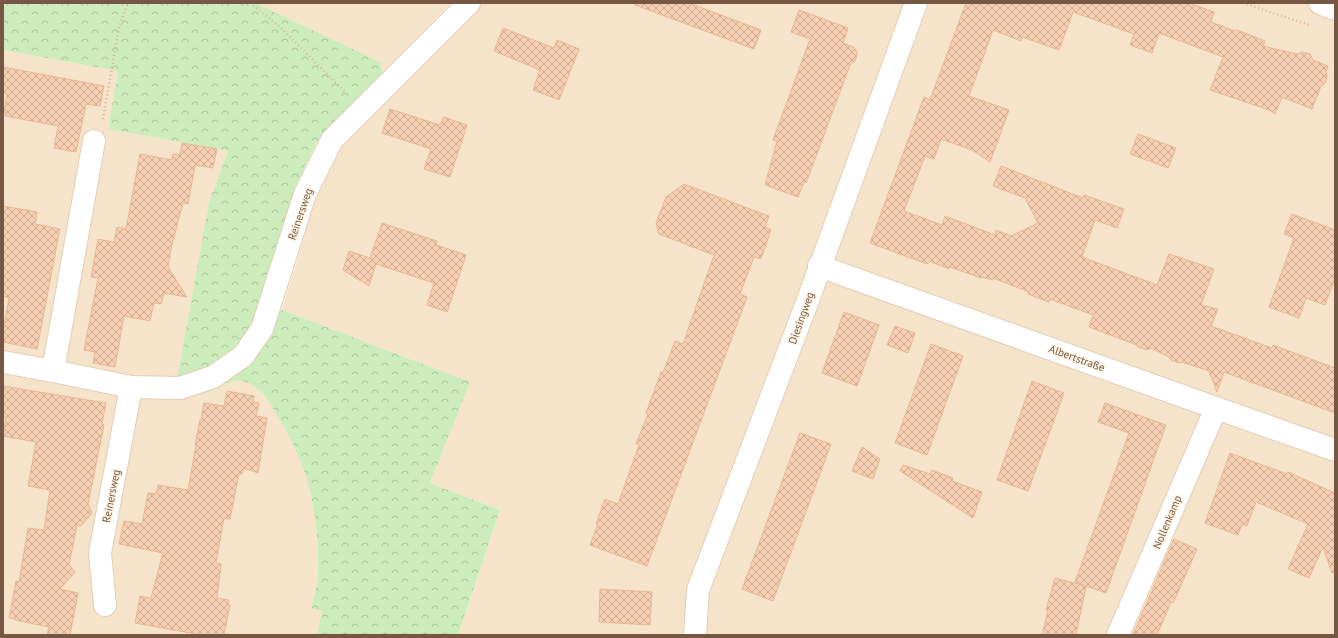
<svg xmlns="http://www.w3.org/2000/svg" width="1338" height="638" font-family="'PT Sans',sans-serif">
<defs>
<pattern id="forest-crowns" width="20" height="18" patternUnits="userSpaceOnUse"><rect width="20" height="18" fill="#cdecbb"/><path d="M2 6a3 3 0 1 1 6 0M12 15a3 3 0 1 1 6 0" fill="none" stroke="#abc29a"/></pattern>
<pattern id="building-cross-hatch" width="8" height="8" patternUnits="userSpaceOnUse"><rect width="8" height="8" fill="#f6cfb2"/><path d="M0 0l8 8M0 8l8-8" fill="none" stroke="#ccab92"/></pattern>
</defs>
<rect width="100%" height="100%" fill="#fef2dc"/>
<g fill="#f6e4ca">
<polygon points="255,3 451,3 383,73 382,67"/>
<polygon points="479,3 1335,3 1335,635 458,635 500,510 430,483 470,382 282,310 316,198 329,164 345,141"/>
<polygon points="3,50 118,71 108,129 228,151 209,202 177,379 196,395 213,390 227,382 241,381 256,386 273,408 287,431 300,458 309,486 315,518 318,550 317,580 311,608 322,610 317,635 3,635"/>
</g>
<path fill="url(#forest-crowns)" d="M 3,3 L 255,3 L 380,62 L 383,73 L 328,127 L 315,146 L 305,166 L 296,190 L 262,301 L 282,310 L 470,382 L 430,483 L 500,510 L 458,635 L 317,635 L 322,611 L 311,608 C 313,599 316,590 317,581 C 319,567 318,552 317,538 C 313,488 302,456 276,413 C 268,400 258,383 241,381 C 231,379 222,386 213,390 C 201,395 187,398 175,401 L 177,379 L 209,202 L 228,151 L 108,129 L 118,71 L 3,50 Z"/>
<g fill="url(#building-cross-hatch)" stroke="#e9b691">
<polygon points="636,3 689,3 761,30 754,49 635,5"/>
<polygon points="966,3 1189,3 1214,12 1211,22 1235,31 1237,30 1265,41 1263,46 1297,54 1303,52 1310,54 1313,60 1328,66 1326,72 1327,76 1325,83 1321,86 1312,109 1282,97 1275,114 1269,110 1210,90 1223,57 1159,33 1152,53 1130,45 1134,34 1073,12 1059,50 1022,37 1021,41 993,30 969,96 1009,110 990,162 972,150 941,139 934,159 925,156 904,211 942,225 945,216 995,235 996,230 1011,236 1038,223 1025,198 993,186 1001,166 1083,198 1084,195 1124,209 1117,228 1095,220 1082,257 1157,285 1169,254 1214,269 1201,305 1218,309 1211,326 1272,348 1273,345 1335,368 1335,413 1224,372 1217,392 1209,371 1182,362 1178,363 1171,360 1169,357 1151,348 1147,350 1138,347 1137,345 1089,327 1093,315 1050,299 1049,302 1028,294 1029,292 993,278 993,280 982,277 981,278 950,267 949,269 929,261 927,264 870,243 924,97 930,100"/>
<polygon points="799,10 848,28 843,43 853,47 856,50 857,55 855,61 850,65 806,183 804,182 798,197 765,185 777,141 773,140 810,39 791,32"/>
<polygon points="503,28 554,48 557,40 579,49 559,100 533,90 540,70 494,51"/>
<polygon points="3,67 104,86 100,106 86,104 76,152 54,148 58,126 5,116 6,113 4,113 7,94 3,93"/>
<polygon points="390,109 440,125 444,117 467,125 450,177 424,169 431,149 382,133"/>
<polygon points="1138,134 1176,148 1168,168 1130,154"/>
<polygon points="182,143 217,149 213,168 195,165 188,204 183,203 172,244 168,267 187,297 164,293 161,304 154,303 150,321 124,316 115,367 93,363 95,352 84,350 98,278 91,277 98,239 114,242 117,227 126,229 140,154 172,160 173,154 180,155"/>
<polygon points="684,184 769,216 765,227 771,230 761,259 754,257 740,294 747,297 647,566 590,545 598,524 596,524 605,499 618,504 639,445 636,444 648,414 646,413 661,372 663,373 675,341 683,344 714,255 659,234 656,223 666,197"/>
<polygon points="3,206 37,212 35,224 60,229 37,349 3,342 3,332 9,298 3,296"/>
<polygon points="1292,214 1335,230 1335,278 1325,305 1306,298 1299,318 1269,307 1294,238 1284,234"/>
<polygon points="382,223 437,241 436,245 466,255 447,312 427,305 434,283 376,264 369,286 343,270 349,251 370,258"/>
<polygon points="844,312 879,325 857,386 822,373"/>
<polygon points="895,326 915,333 908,353 887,345"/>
<polygon points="931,344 963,356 927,455 895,443"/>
<polygon points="1032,381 1064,393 1028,491 997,480"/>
<polygon points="3,386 106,403 102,424 104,425 88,504 92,513 81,526 77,525 69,565 75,572 60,589 78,593 70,635 47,635 49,627 15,620 16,619 9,618 16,581 19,582 28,528 44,530 50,490 28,486 36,442 3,436 6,417 3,416"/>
<polygon points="227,391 254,396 253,402 259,403 256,416 267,418 258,473 244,468 242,474 239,474 230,519 224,518 216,563 221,564 217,598 229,600 228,605 230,605 224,635 201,635 135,623 140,596 151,598 163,553 119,544 124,521 142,524 148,493 156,494 158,485 188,490 196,445 195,445 200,420 201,420 204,403 224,406"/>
<polygon points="1105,403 1166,425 1106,593 1075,582 1129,433 1098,422"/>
<polygon points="800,433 831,444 773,601 742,589"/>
<polygon points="862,447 880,459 873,479 852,471"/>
<polygon points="1230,453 1287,474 1288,472 1335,493 1335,572 1332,573 1323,547 1309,578 1288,569 1308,524 1256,502 1247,526 1242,524 1238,535 1205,523"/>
<polygon points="903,465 930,474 932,470 953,478 952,481 982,492 973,518 900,471"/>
<polygon points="1174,539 1197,549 1179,590 1173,603 1171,602 1157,635 1133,635"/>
<polygon points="1055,578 1086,586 1076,635 1042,635 1048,610 1046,610"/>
<polygon points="600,589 652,592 650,625 599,622"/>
</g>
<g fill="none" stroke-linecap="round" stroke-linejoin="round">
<g stroke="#e2ceb8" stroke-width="24">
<g id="minor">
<polyline points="1320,3 1335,9"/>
<polyline points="819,266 1216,408 1335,450"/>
<polyline points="3,362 53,371 131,387 180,388 213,377 243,356 262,329 305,194 332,140 469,3"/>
<polyline points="53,371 94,141"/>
<polyline points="105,605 100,553 131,387"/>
<polyline points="695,635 698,590 808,300 916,3"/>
<polyline points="1118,635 1216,408"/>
</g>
</g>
<g stroke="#dab396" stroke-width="2.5" stroke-dasharray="1 3" stroke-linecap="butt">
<polyline points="250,3 279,26 346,93"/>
<polyline points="1243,3 1309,25"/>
<polyline points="103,119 119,27 128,3"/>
</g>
<use href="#minor" stroke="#fff" stroke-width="22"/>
</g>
<g text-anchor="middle" stroke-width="3" stroke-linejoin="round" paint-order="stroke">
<g font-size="11" fill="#755744" stroke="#fff5e5">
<text transform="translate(300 214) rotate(-71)" y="4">Reinersweg</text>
<text transform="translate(801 318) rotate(-70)" y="4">Diesingweg</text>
<text transform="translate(1077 358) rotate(20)" y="4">Albertstraße</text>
<text transform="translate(111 496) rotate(-79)" y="4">Reinersweg</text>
<text transform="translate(1167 522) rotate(-67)" y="4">Nollenkamp</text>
</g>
</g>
<rect width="1338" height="638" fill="none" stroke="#755744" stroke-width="8"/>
</svg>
